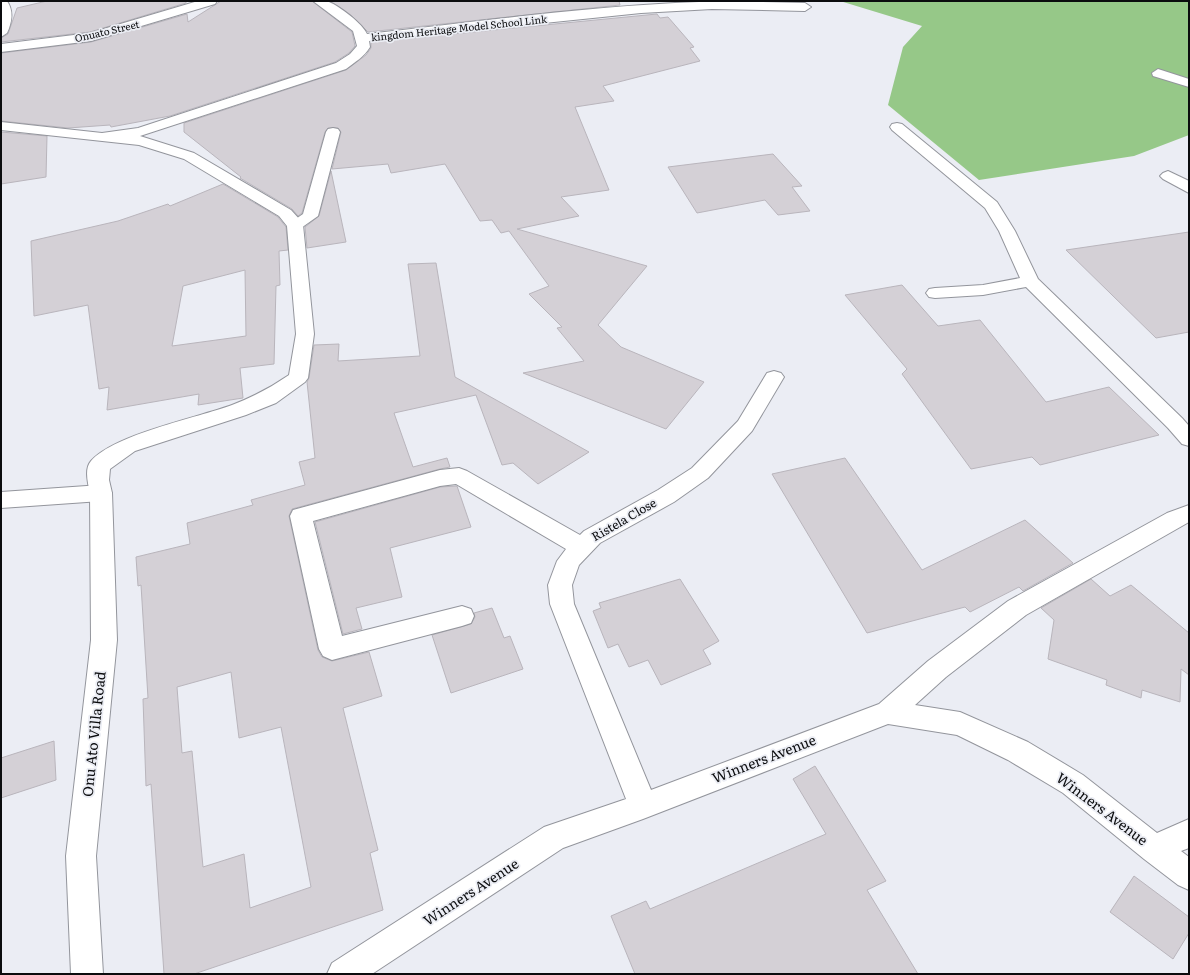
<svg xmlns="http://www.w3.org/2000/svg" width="1190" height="975" font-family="Literata,serif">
<rect width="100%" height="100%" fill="#ebedf4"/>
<polygon fill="#96c888" points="840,1 1189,1 1189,135 1134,156 979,180 888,105 903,47 922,26"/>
<g fill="#d4d0d6" stroke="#b9b5bc" fill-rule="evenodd">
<polygon points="47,1 186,1 186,3 90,32 1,42 1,38 8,34 17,8"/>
<polygon points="221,1 312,1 352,32 355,46 349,53 335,62 170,116 111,127 110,125 68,128 1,121 1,53 91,42 187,14 188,22"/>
<polygon points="330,1 619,1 620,5 368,32 351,15"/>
<polygon points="657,14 660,18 668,17 694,47 690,48 700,61 603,86 614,101 575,107 609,190 561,197 579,216 517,229 647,266 598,325 621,347 704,382 666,429 523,373 584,361 557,328 562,327 529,294 549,286 509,231 501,233 492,220 480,221 445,164 391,173 388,164 332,169 341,132 338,128 328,128 325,132 302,213 298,216 292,209 240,178 241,177 184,132 184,123 346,70 366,55 371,48 371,42"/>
<polygon points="1,132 47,136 46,177 1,184"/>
<polygon points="773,154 802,186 792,187 810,211 778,215 765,200 697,213 668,167"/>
<polygon points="331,171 346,242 307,248 305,227 319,216"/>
<path d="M 223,184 L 278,217 L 286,227 L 288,250 L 279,251 L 280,285 L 276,286 L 274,364 L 240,368 L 243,398 L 198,405 L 199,394 L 107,410 L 109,387 L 99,389 L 88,305 L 34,316 L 31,241 L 118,221 L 168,204 L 170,206 ZM 245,270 L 246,336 L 172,346 L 183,286 Z"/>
<polygon points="1189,232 1189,332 1156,338 1066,250"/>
<path d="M 436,263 L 455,377 L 589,452 L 538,484 L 513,463 L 502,465 L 476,395 L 394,413 L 413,467 L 447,458 L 450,467 L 440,469 L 292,509 L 289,516 L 318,650 L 322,657 L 332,661 L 369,652 L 382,696 L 343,708 L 378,850 L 370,853 L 383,910 L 194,974 L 164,974 L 151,784 L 146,786 L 143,699 L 148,698 L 141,585 L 138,586 L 136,557 L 190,544 L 187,523 L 253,505 L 251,500 L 305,485 L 299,462 L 315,458 L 307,382 L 309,378 L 314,345 L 339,344 L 338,361 L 420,356 L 408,264 ZM 231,672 L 239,738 L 281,727 L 311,887 L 250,908 L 244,854 L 203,867 L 192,751 L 182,753 L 177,687 Z"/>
<polygon points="902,285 938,326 980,320 1046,402 1109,387 1159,435 1040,465 1032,457 971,469 902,374 907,369 845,295"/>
<polygon points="845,458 922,570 1025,520 1073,563 1023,591 1019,587 970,612 965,607 867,633 772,474"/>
<polygon points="457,486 471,527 390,548 402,597 356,608 362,629 343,634 315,522 440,487"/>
<polygon points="680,579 719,641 703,650 711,664 661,685 648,660 629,667 618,644 608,648 593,611 601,608 599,603"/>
<polygon points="1091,579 1110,596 1131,585 1189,633 1189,675 1181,669 1180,702 1142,690 1141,698 1106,685 1107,680 1048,659 1054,620 1041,608"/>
<polygon points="492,608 504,638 510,636 523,669 451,693 432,635 471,624 475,617 474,613"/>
<polygon points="54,741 56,780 1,798 1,758"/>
<polygon points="815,766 886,881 867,890 918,974 635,974 611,916 646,901 650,909 826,834 793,779"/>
<polygon points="1134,876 1189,917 1189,933 1173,959 1110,912"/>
</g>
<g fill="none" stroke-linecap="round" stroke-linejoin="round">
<g stroke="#93959c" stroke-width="2">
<g id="lane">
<polygon points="1158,69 1189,79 1189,87 1153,76 1152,73"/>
<polygon points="333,128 338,129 340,132 318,216 301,228 289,228 287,225 303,214 326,132 328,129"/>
<polygon points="101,485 108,488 112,493 108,498 101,501 1,508 1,492"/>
</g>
</g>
<g stroke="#93959c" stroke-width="2">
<g id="street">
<path d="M 1,1 L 7,1 C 14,11 12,22 7,33 L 1,37 Z"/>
<polygon points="198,1 217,1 215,4 91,41 1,52 1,44 90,33"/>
<path d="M 313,1 C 318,1 324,0 329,2 C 339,6 363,24 367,34 C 477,22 588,6 699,2 C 734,1 770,2 805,3 L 811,7 L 805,11 L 712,9 L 641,13 L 369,41 L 370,47 C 364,57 355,62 346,69 L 140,136 L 194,153 L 291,210 L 301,221 L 303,225 L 314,334 L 308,378 L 305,382 L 276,403 L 246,415 L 135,451 L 110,469 L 109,480 L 112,493 L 117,640 L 96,856 L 103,974 L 71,974 L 66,856 L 91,640 L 90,493 C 88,483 84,469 91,461 C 115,434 197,418 232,405 C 253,397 270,388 289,375 L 296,334 L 287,226 L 279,216 L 184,159 L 139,145 L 1,130 L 1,122 L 102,133 L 138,128 L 336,63 L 350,54 L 357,46 L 353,31 Z"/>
<polygon points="897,123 902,124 997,202 1015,231 1038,279 1182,418 1189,426 1189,446 1182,444 1168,428 1026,287 983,295 935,298 929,297 926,293 929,289 935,288 983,285 1020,278 999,231 985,208 892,130 890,127 892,124"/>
<polygon points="1168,171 1189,181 1189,193 1163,179 1160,176 1163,173"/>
<polygon points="774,371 781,373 784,377 752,431 708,478 674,502 600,543 579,565 572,585 574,604 651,790 879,704 928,661 1008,601 1167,513 1189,505 1189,522 1026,615 946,677 915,705 960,712 1028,742 1083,775 1157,833 1189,819 1189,848 1181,851 1189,857 1189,890 1178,885 1144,859 1063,793 1008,760 957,735 888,724 643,819 563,848 372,974 327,974 332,963 544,827 626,799 550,604 548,585 557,561 566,549 456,484 440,486 313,521 342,636 462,606 471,609 474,616 471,623 462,626 332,660 323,656 319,649 290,516 293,510 440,470 459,468 467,471 580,535 584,531 658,490 692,468 738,421 767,373"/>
</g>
</g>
<use href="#lane" fill="#fff" fill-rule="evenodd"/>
<use href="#street" fill="#fff" fill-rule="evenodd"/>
</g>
<g text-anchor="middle" stroke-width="3.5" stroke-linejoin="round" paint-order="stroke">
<g font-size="10" fill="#0b0c0e" stroke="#ebedf4">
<text transform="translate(459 28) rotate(-6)" y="4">kingdom Heritage Model School Link</text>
<text transform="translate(107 31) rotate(-13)" y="4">Onuato Street</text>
</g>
<g font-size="12" fill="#0b0c0e" stroke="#ebedf4">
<text transform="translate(624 520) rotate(-30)" y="4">Ristela Close</text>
</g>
<g font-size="14" fill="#0b0c0e" stroke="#ebedf4">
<text transform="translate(94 734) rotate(-84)" y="5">Onu Ato Villa Road</text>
<text transform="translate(764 759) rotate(-21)" y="5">Winners Avenue</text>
<text transform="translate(1102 809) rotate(37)" y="5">Winners Avenue</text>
<text transform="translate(471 892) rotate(-33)" y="5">Winners Avenue</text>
</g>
</g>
<rect width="1190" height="975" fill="none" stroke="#0b0c0e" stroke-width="4"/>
</svg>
